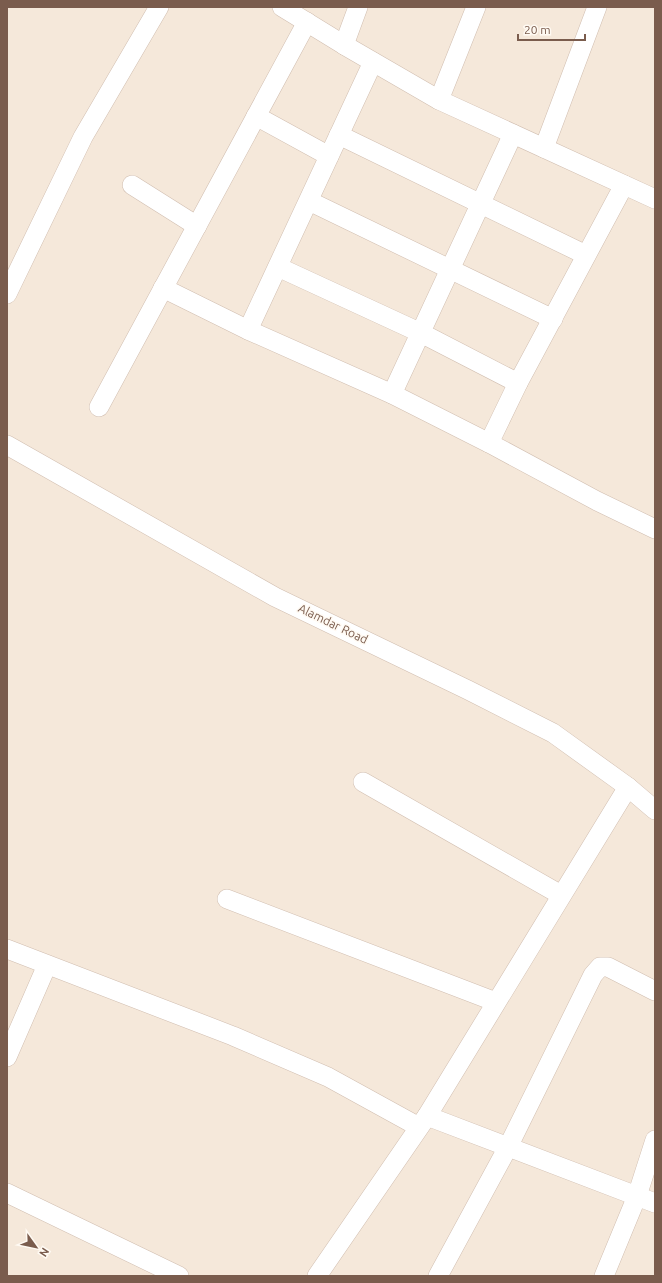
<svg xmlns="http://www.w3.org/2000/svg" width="662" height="1283" font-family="Ubuntu,sans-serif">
<rect width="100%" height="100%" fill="#fdf6ec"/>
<rect fill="#f5e8da" x="7" y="7" width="648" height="1269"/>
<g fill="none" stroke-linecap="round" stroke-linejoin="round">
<g stroke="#d1beb0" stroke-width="20">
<g id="street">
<polyline points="282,7 344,45 439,100 655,199"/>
<polyline points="344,45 358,7"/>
<polyline points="439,100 476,7"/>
<polyline points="256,116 329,156"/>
<polyline points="339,135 586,255"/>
<polyline points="544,148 597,7"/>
<polyline points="132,185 197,226"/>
<polyline points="309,201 553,319"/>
<polyline points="278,267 421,333 518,383"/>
<polyline points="163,288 248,330 392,394 489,443 597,501 655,529"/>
<polyline points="7,294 83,137 159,7"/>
<polyline points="248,330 373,62"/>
<polyline points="392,394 513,134"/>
<polyline points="99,407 307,22"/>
<polyline points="489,443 518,383 624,185"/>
<polyline points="7,445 275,597 468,690 553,733 628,787 655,810"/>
<polyline points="363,782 561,895"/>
<polyline points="227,899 496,1002"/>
<polyline points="7,949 233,1036 328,1077 419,1127"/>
<polyline points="7,1057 47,965"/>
<polyline points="427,1116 655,1203"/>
<polyline points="7,1193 179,1276"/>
<polyline points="317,1276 427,1116 628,787"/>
<polyline points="438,1276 508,1147 593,975 600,967 608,967 655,991"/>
<polyline points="604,1276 637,1196 655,1140"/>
</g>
</g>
<use href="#street" stroke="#fff" stroke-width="19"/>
</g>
<g text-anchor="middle" stroke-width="3" stroke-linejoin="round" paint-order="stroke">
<g font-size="12" fill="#7a5c4d" stroke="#fffaf3">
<text transform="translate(333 624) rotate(26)" y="4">Alamdar Road</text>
</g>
</g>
<rect width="662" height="1283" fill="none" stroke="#7a5c4d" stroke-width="16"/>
<g transform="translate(36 1247) rotate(123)" stroke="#fffaf3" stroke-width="3" paint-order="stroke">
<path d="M0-3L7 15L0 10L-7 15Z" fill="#7a5c4d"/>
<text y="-6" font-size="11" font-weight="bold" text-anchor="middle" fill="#7a5c4d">N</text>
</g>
<path d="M518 34v6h67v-6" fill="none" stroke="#7a5c4d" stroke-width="2"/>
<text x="524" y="34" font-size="12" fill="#7a5c4d" stroke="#fffaf3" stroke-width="3" paint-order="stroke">20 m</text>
</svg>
